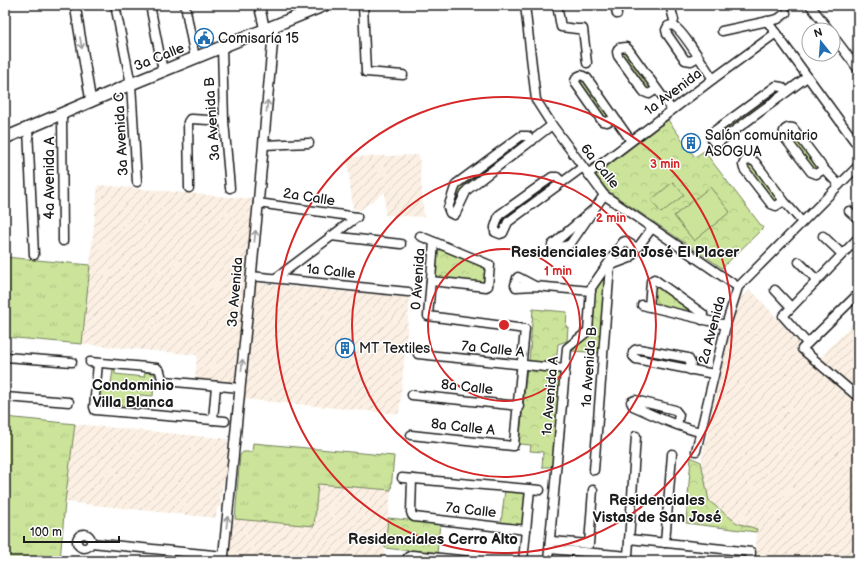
<svg xmlns="http://www.w3.org/2000/svg" width="863" height="566" font-family="'Balsamiq Sans',sans-serif">
  <defs>
    <pattern id="industrial-furrows" width="10" height="10" patternUnits="userSpaceOnUse"><rect width="10" height="10" fill="#fbf0e3"/><path d="M-1 1l2-2M0 10L10 0M9 11l2-2" fill="none" stroke="#d7cdc2"/></pattern>
    <pattern id="grass-tufts" width="24" height="20" patternUnits="userSpaceOnUse"><rect width="24" height="20" fill="#cbe49a"/><path d="M3 7l-1-3M5 7V3M7 7l1-3M15 17l-1-3M17 17v-4M19 17l1-3" fill="none" stroke="#aec384"/></pattern>
    <pattern id="park-crowns" width="20" height="18" patternUnits="userSpaceOnUse"><rect width="20" height="18" fill="#cbe49a"/><path d="M2 6a3 3 0 1 1 6 0M12 15a3 3 0 1 1 6 0" fill="none" stroke="#aec384"/></pattern>
  </defs>
  <rect width="100%" height="100%" fill="#fff"/>
  <filter id="ink" filterUnits="userSpaceOnUse"><feTurbulence type="fractalNoise" baseFrequency=".025" numOctaves="2"/><feDisplacementMap in="SourceGraphic" scale="8" xChannelSelector="R" yChannelSelector="G"/><feConvolveMatrix kernelMatrix="1 2 1 2 8 2 1 2 1" color-interpolation-filters="sRGB"/></filter>
  <g filter="url(#ink)">
    <g fill="url(#industrial-furrows)">
      <path d="M419,155L424,217L385,215V192L360,210L353,209L347,157Z"/>
      <path d="M98,185L252,199L254,202L253,205L251,207L252,216L246,271L244,274V279L246,280L236,384L195,380L197,355L82,344Z"/>
      <path d="M255,283L410,298L399,414L244,399Z"/>
      <path d="M750,290L757,296L800,344L795,349L801,353L858,403V561H755L757,530L737,523L709,501L701,462L739,292L744,296Z"/>
      <path d="M858,318V391L820,358Z"/>
      <path d="M75,424L228,439L225,479L223,483L221,495V508L217,507L216,518L65,502Z"/>
      <path d="M318,483L391,490L384,561H227L232,518L314,526Z"/>
    </g>
    <g fill="url(#grass-tufts)" stroke="#74805b">
      <path d="M5,257L90,265L82,344L5,337Z"/>
      <path d="M5,417L75,424L65,502L60,561H5Z"/>
      <path d="M253,443L394,456L391,490L318,484L314,526L235,519L240,455L243,452H252Z"/>
    </g>
    <g fill="url(#park-crowns)" stroke="#74805b">
      <path d="M623,47L657,89L649,94L618,50Z"/>
      <path d="M581,75L615,118L607,122L576,79Z"/>
      <path d="M776,87L786,92L719,142L711,135Z"/>
      <path d="M668,120L695,157L704,151L763,228L722,268L608,191L596,175Z"/>
      <path d="M789,127L824,169L816,174L784,131Z"/>
      <path d="M521,136L532,141L467,190L456,213L449,212L456,184Z"/>
      <path d="M749,160L784,201L776,206L744,163Z"/>
      <path d="M552,177L562,182L508,222L504,232L495,227L499,215Z"/>
      <path d="M434,242L489,264L488,286L431,281Z"/>
      <path d="M606,271L600,353L572,351L590,335L594,289Z"/>
      <path d="M651,281L703,314L702,320L649,307Z"/>
      <path d="M533,309L567,312L566,327H568L567,341L558,344L556,365L529,363Z"/>
      <path d="M527,368L561,371L552,467H542L543,452L530,451L531,445L519,444Z"/>
      <path d="M113,369H115V374L144,377L145,372L155,373L153,396L140,395L139,407L99,404L100,383L111,384Z"/>
      <path d="M691,457L701,462L709,501L737,523L757,529L756,532L686,523Z"/>
      <path d="M505,490L527,492L523,526L501,523Z"/>
      <path d="M388,518L440,523L437,554L385,548Z"/>
    </g>
    <g fill="#cbe49a" stroke="#74805b">
      <path d="M673,182L684,195L661,213L651,200Z"/>
      <path d="M710,187L730,212L694,241L674,216Z"/>
    </g>
    <g fill="none" stroke-linecap="round" stroke-linejoin="round">
      <g stroke="#1c1c1c" stroke-width="11">
        <g id="minor">
          <path d="M115,5L131,84L137,182"/>
          <path d="M150,5L163,71"/>
          <path d="M185,5L195,58"/>
          <path d="M363,5L366,72L403,75"/>
          <path d="M525,5L536,100L552,125L604,195L738,287"/>
          <path d="M557,5L561,27L577,29H583L587,63"/>
          <path d="M615,5L617,14"/>
          <path d="M670,5L674,20"/>
          <path d="M810,5L829,30"/>
          <path d="M767,21L858,146"/>
          <path d="M722,31L778,19L786,13"/>
          <path d="M833,36L858,69"/>
          <path d="M222,47L224,121L230,188"/>
          <path d="M698,57L691,61L685,60L667,34L666,30L668,26L672,25C681,27 706,69 713,79"/>
          <path d="M657,89L649,94L644,92L618,56L617,52L619,48L626,47L629,50L672,110"/>
          <path d="M786,92L782,87L776,86L713,132L711,135L712,140L715,143L719,142L807,77"/>
          <path d="M62,114L63,241"/>
          <path d="M615,118L607,122L602,121L576,84L575,81L577,77L581,75L587,78L631,141"/>
          <path d="M28,129L34,255"/>
          <path d="M532,141L528,136H521L456,184L448,208L450,213L454,215L456,213L467,190L552,125"/>
          <path d="M264,145L309,143"/>
          <path d="M824,169L816,174L811,172L784,137C782,130 787,126 793,128L824,169L839,185"/>
          <path d="M588,174L713,79L776,33"/>
          <path d="M562,182L557,177H552L499,215L495,227V232L500,234L503,233L508,222L583,167"/>
          <path d="M189,188L188,122L190,119H192L224,121"/>
          <path d="M784,201L776,206L771,204L744,169L743,165L745,161L751,160L755,162L784,201L802,222"/>
          <path d="M258,203L357,217"/>
          <path d="M595,208L552,245L553,246C559,246 567,248 571,243L604,195"/>
          <path d="M849,211L858,219"/>
          <path d="M331,236L401,244"/>
          <path d="M420,236L490,265L488,286L486,287L431,281"/>
          <path d="M823,236L842,254"/>
          <path d="M799,262L817,280"/>
          <path d="M606,267L630,258L652,228"/>
          <path d="M251,276L408,292"/>
          <path d="M276,278L357,217"/>
          <path d="M535,286L516,287L515,285L517,278L518,277L535,286L591,291"/>
          <path d="M775,290L791,307"/>
          <path d="M858,294L802,349L858,397"/>
          <path d="M642,305L726,325"/>
          <path d="M649,307L651,281L654,279L703,314L702,320"/>
          <path d="M807,343L783,316L858,238"/>
          <path d="M418,354L565,369"/>
          <path d="M5,357L72,362"/>
          <path d="M90,362L157,368L160,371L162,379L165,381L240,388"/>
          <path d="M98,363L94,407L95,410L225,421"/>
          <path d="M690,370L691,363L688,358L639,349C635,349 632,351 633,356L636,359L714,374"/>
          <path d="M412,395L519,406"/>
          <path d="M5,397L69,402"/>
          <path d="M213,420L216,386"/>
          <path d="M677,425L679,415L675,410L635,400L631,402L633,406C655,416 676,426 700,432"/>
          <path d="M411,435L513,446L514,444L525,329L428,316L434,242"/>
          <path d="M696,451L726,325L738,287L858,166"/>
          <path d="M594,470L610,266"/>
          <path d="M402,478L540,490"/>
          <path d="M412,479L411,512L412,515L414,517L526,530"/>
          <circle cx="84" cy="541" r="7"/>
          <path d="M629,539L751,552L750,561"/>
          <path d="M551,541L589,544L593,490"/>
          <path d="M91,543L224,556"/>
          <path d="M665,543L672,454"/>
          <path d="M550,549L628,556L636,436"/>
          <path d="M406,561L408,557L412,555L470,561"/>
          <path d="M523,561L530,489"/>
          <path d="M548,561L567,348L588,331L591,288L623,242L625,241L637,248"/>
        </g>
      </g>
      <g stroke="#1c1c1c" stroke-width="12">
        <g id="tertiary">
          <path d="M75,5L91,102"/>
          <path d="M259,5L265,30"/>
          <path d="M223,561L258,206L274,26"/>
        </g>
      </g>
      <g stroke="#1c1c1c" stroke-width="14">
        <path id="secondary" d="M5,138L131,84L325,5"/>
      </g>
      <use href="#minor" stroke="#fff" stroke-width="8"/>
      <use href="#tertiary" stroke="#fff" stroke-width="9"/>
      <use href="#secondary" stroke="#fff" stroke-width="11"/>
    </g>
    <defs><path id="oneway-shaft" d="M-6 0H5M1.5-3L5.5 0L1.5 3" fill="none" stroke-width="1.6" stroke-linecap="round" stroke-linejoin="round"/></defs>
    <g stroke="#999">
      <use href="#oneway-shaft" transform="translate(81 43) rotate(80)"/>
      <use href="#oneway-shaft" transform="translate(267 106) rotate(-85)"/>
      <use href="#oneway-shaft" transform="translate(255 236) rotate(-84)"/>
      <use href="#oneway-shaft" transform="translate(242 365) rotate(-84)"/>
      <use href="#oneway-shaft" transform="translate(227 522) rotate(-84)"/>
    </g>
  </g>
  <g fill="none" stroke="#d62828" stroke-width="2">
    <circle cx="504" cy="325" r="76"/>
    <circle cx="504" cy="325" r="152"/>
    <circle cx="504" cy="325" r="228"/>
  </g>
  <defs>
    <g id="civic-ring" transform="scale(1)"><circle r="9.5" fill="#fff" stroke="#1f6fb2" stroke-width="1.5"/><path d="M-.6-6.5H3V-4.5H.6V-3L4-1V1h2V6H-6V1h2V-1L-.6-3ZM-1.2 2.5V6h2.4V2.5Z" fill="#1f6fb2"/></g>
    <g id="building-ring" transform="scale(1)"><circle r="9.5" fill="#fff" stroke="#1f6fb2" stroke-width="1.5"/><path d="M-4-6H4V6H1V3H-1V6H-4ZM-2.5-4.3h1.7v1.8h-1.7ZM.8-4.3h1.7v1.8H.8ZM-2.5-1h1.7V.8h-1.7ZM.8-1h1.7V.8H.8Z" fill="#1f6fb2"/></g>
  </defs>
  <g fill-rule="evenodd">
    <use href="#civic-ring" x="204" y="38"/>
    <use href="#building-ring" x="691" y="143"/>
    <use href="#building-ring" x="345" y="348"/>
  </g>
  <g text-anchor="middle" dominant-baseline="central" stroke-width="3" stroke-linejoin="round" paint-order="stroke">
    <g font-size="14" fill="#1c1c1c" stroke="#fff" text-anchor="start">
      <text x="218" y="38">Comisaría 15</text>
      <text x="705" y="135">Salón comunitario<tspan x="705" dy="16">ASOGUA</tspan></text>
      <text x="359" y="348">MT Textiles</text>
    </g>
    <g font-size="14" fill="#1c1c1c" stroke="#fff">
      <text transform="translate(159 57) rotate(-22)">3a Calle</text>
      <text transform="translate(673 92) rotate(-37)">1a Avenida</text>
      <text transform="translate(212 119) rotate(-94)">3a Avenida B</text>
      <text transform="translate(121 134) rotate(-93)">3a Avenida C</text>
      <text transform="translate(600 166) rotate(51)">6a Calle</text>
      <text transform="translate(49 178) rotate(-90)">4a Avenida A</text>
      <text transform="translate(309 197) rotate(9)">2a Calle</text>
      <text transform="translate(331 271) rotate(6)">1a Calle</text>
      <text transform="translate(418 279) rotate(-86)">0 Avenida</text>
      <text transform="translate(235 292) rotate(-85)">3a Avenida</text>
      <text transform="translate(712 330) rotate(-75)">2a Avenida</text>
      <text transform="translate(493 349) rotate(6)">7a Calle A</text>
      <text transform="translate(589 367) rotate(-86)">1a Avenida B</text>
      <text transform="translate(467 387) rotate(6)">8a Calle</text>
      <text transform="translate(550 396) rotate(-85)">1a Avenida A</text>
      <text transform="translate(463 427) rotate(6)">8a Calle A</text>
      <text transform="translate(471 510) rotate(6)">7a Calle</text>
    </g>
    <g font-size="15" font-weight="bold" fill="#1c1c1c" stroke="#fff">
      <text x="625" y="252">Residenciales San José El Placer</text>
      <text x="133" y="385">Condominio<tspan x="133" dy="17">Villa Blanca</tspan></text>
      <text x="657" y="500">Residenciales<tspan x="657" dy="17">Vistas de San José</tspan></text>
      <text x="433" y="539">Residenciales Cerro Alto</text>
    </g>
  </g>
  <circle cx="504" cy="325" r="6" fill="#d62828" stroke="#fff" stroke-width="2"/>
  <g font-size="12" text-anchor="middle" font-weight="bold" fill="#d62828" stroke="#fff" stroke-width="3" stroke-linejoin="round" paint-order="stroke">
    <text x="665" y="168">3 min</text>
    <text x="611" y="222">2 min</text>
    <text x="558" y="275">1 min</text>
  </g>
  <rect width="863" height="566" fill="none" stroke="#fff" stroke-width="20"/>
  <rect x="10" y="10" width="843" height="546" fill="none" stroke="#1c1c1c" stroke-width="1.5" filter="url(#ink)"/>
  <g transform="translate(821 42) rotate(343)"><circle r="19" fill="#ffffff" stroke="#a4a4a4"/>
  <path d="M0-3L7 15L0 10L-7 15Z" fill="#1f6fb2"/>
  <text y="-6" font-size="11" font-weight="bold" text-anchor="middle" fill="#1c1c1c">N</text>
  </g>
  <path d="M24 536v6h95v-6" fill="none" stroke="#1c1c1c" stroke-width="2"/>
  <text x="30" y="536" font-size="12" fill="#1c1c1c" stroke="#ffffff" stroke-width="3" paint-order="stroke">100 m</text>
</svg>
